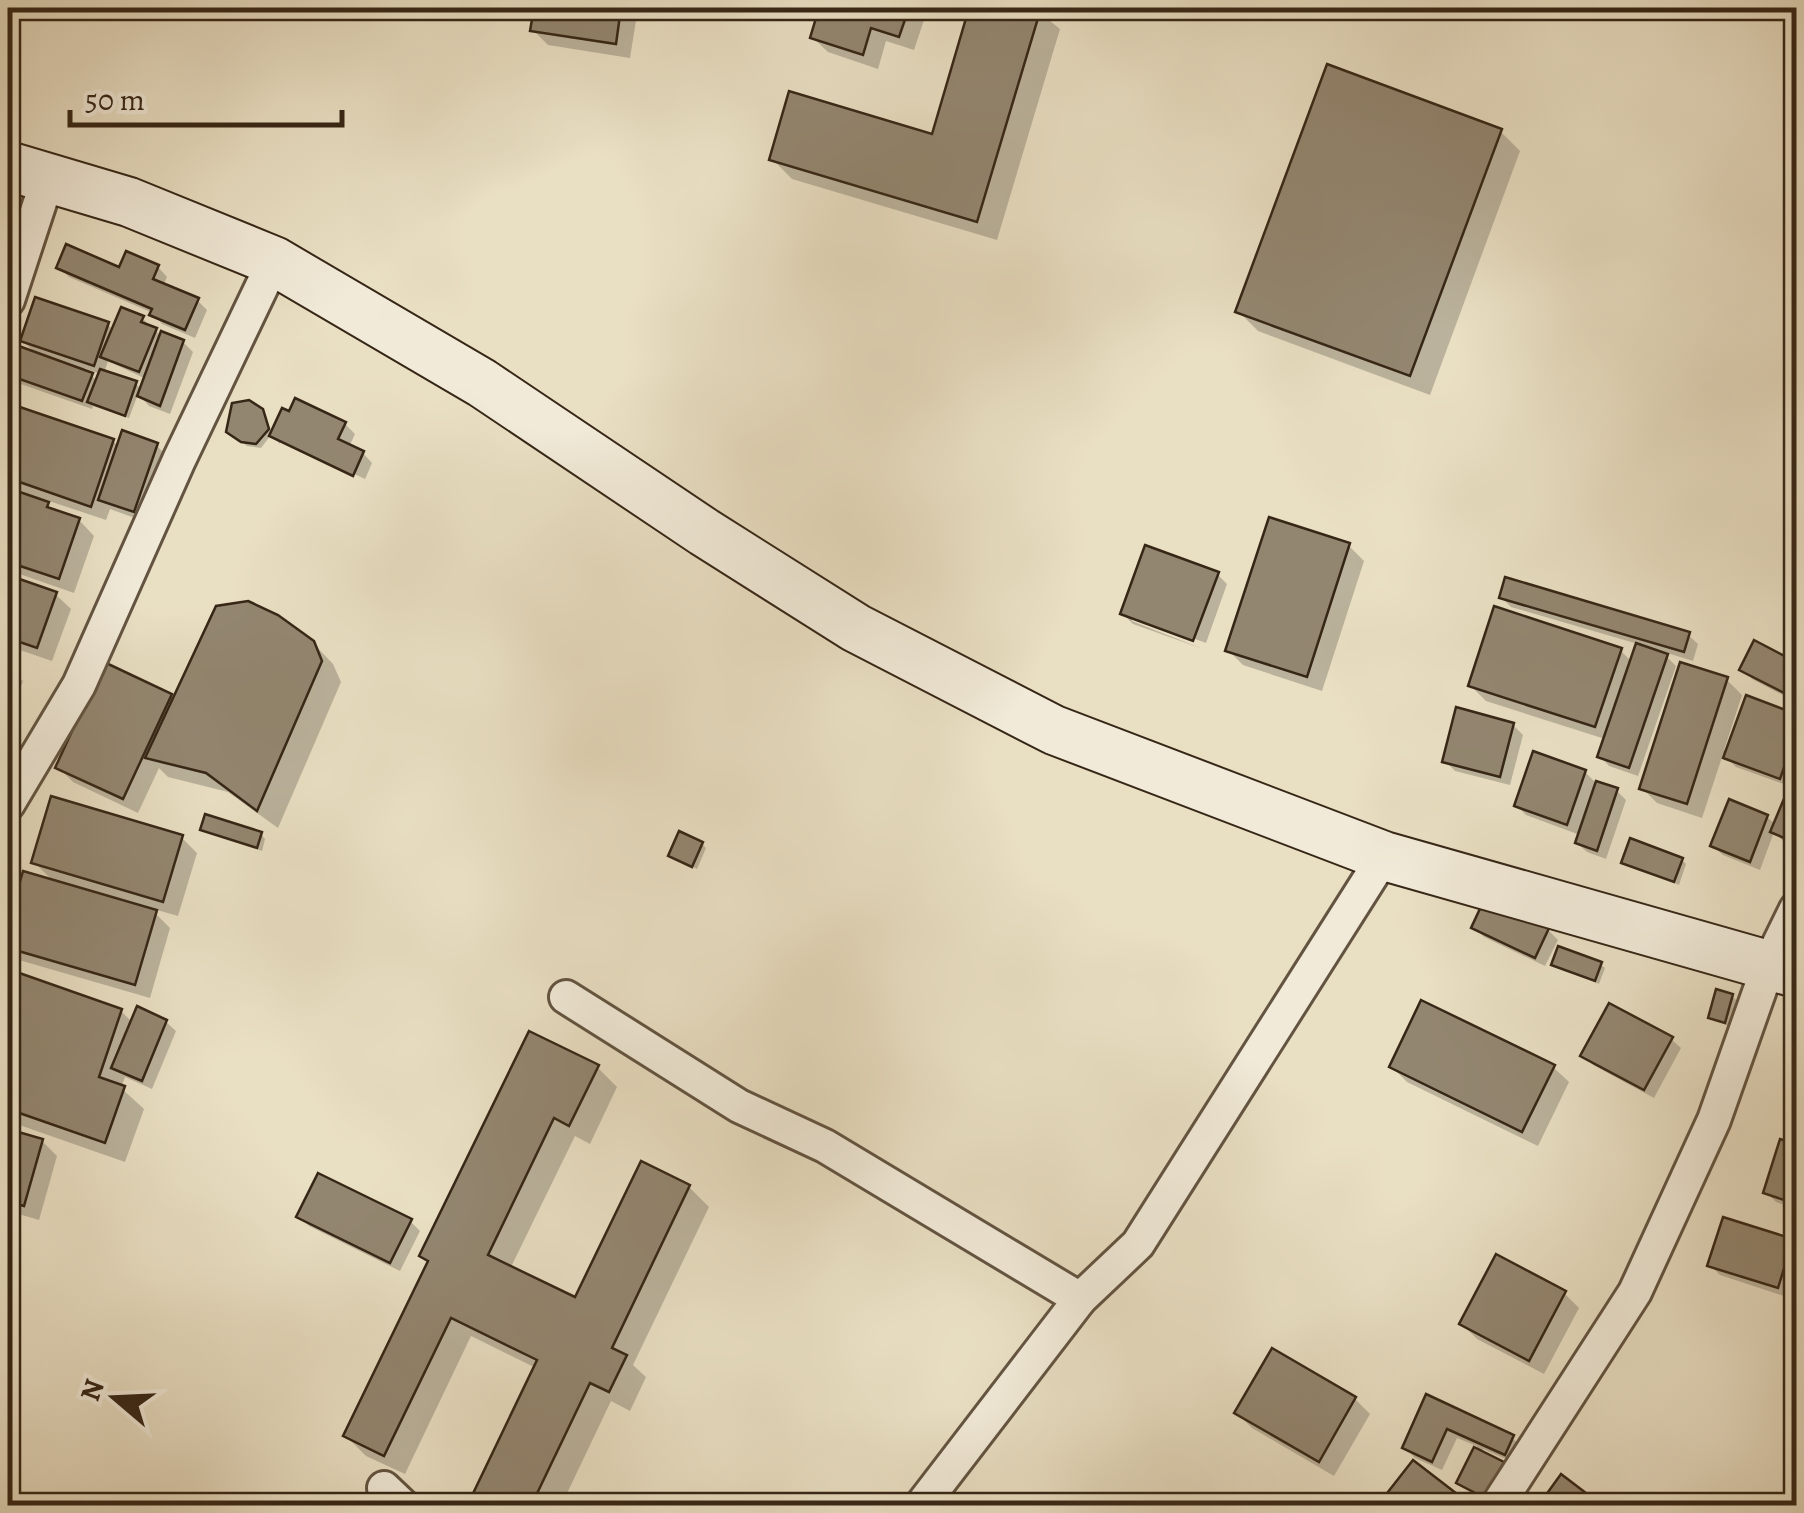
<svg xmlns="http://www.w3.org/2000/svg" width="1804" height="1513" font-family="Alegreya,serif">
  <rect width="100%" height="100%" fill="#e9dfc3"/>
  <filter id="stains"><feTurbulence type="fractalNoise" baseFrequency=".002" numOctaves="4"/><feColorMatrix values="0 0 0 0 .2 0 0 0 0 .09 0 0 0 0 .02 0 0 0 .5 -.17"/></filter>
  <radialGradient id="worn" r=".72"><stop offset=".6" stop-color="#630" stop-opacity="0"/><stop offset="1" stop-color="#630" stop-opacity=".3"/></radialGradient>
  <g fill="#0003" fill-rule="evenodd">
    <path d="M536,8H638L630,58L548,45L533,30Z"/>
    <path d="M822,8H928L914,50L886,41L878,69L828,52L812,37Z"/>
    <path d="M972,8H1034L1060,29L997,240L792,179L772,159L934,137Z"/>
    <path d="M1500,131L1520,151L1430,395L1258,331L1238,311Z"/>
    <path d="M59,267L120,270L158,267L167,277L163,286L197,300L207,310L195,338L162,324L153,313L69,277Z"/>
    <path d="M142,318L162,337L183,342L193,352L170,414L149,406L138,394L129,418L93,406L92,409L18,383L8,374L38,356L22,340L107,324L114,331ZM108,361L146,379L142,390L135,383L104,373ZM84,368L101,374L98,382Z"/>
    <path d="M13,407L113,441L119,447L156,445L166,455L143,521L110,509L106,520L40,498L55,512L79,520L94,536L74,593L8,570V491L14,493L8,487V423Z"/>
    <path d="M261,411L272,435L345,424L355,434L349,447L363,453L372,463L363,484L281,445L363,484L365,479L280,439V444L271,435L261,448L247,446L233,436Z"/>
    <path d="M1349,546L1364,561L1322,691L1243,665L1228,650Z"/>
    <path d="M1217,574L1227,584L1206,643L1132,616V621L1203,649L1133,624L1123,614Z"/>
    <path d="M8,577L55,594L71,609L52,661L8,646Z"/>
    <path d="M1501,597L1688,635L1698,644L1693,661L1661,651L1676,666L1638,776L1609,766L1600,756L1605,739L1486,701L1471,686L1620,650L1632,662L1638,644L1511,607Z"/>
    <path d="M312,642L333,664L341,682L278,828L228,792L168,777L159,768L138,813L73,782L58,767L170,696L175,700Z"/>
    <path d="M1755,644L1796,665V702L1752,679L1742,669Z"/>
    <path d="M8,669L23,681L8,721Z"/>
    <path d="M1726,679L1742,695L1724,750L1728,752L1747,699L1796,717V847L1783,841L1774,832L1760,870L1723,855L1713,846L1767,817L1776,825L1792,787L1736,767L1723,754L1702,818L1657,803L1642,788Z"/>
    <path d="M1513,725L1523,735L1510,785L1455,771L1445,761Z"/>
    <path d="M1585,772L1596,783L1616,790L1626,800L1606,859L1587,852L1577,843L1580,835L1526,815L1516,805Z"/>
    <path d="M203,829L261,834L265,839L262,851Z"/>
    <path d="M182,838L197,853L178,916L150,908L170,928L150,998L19,960L8,949V933L25,874L55,883L34,862Z"/>
    <path d="M702,844L706,848L697,869L671,856Z"/>
    <path d="M1682,860L1686,864L1679,885L1624,862Z"/>
    <path d="M1474,927L1548,930L1558,940L1545,966L1484,937Z"/>
    <path d="M1554,964H1600L1605,968L1599,984Z"/>
    <path d="M8,972L121,1011L133,1023L166,1022L176,1031L152,1089L125,1077L121,1088L144,1109L125,1162L8,1121Z"/>
    <path d="M1732,996L1736,1000L1729,1026L1715,1021L1711,1017Z"/>
    <path d="M1671,1039L1681,1048L1654,1098L1593,1065L1583,1055Z"/>
    <path d="M1796,1063V1096L1787,1086Z"/>
    <path d="M597,1067L617,1087L590,1144L575,1136L510,1269L576,1301L689,1187L709,1207L633,1365L646,1377L630,1411L611,1401L561,1506H470L536,1368L471,1336L405,1474L366,1456L346,1436L430,1263L422,1256Z"/>
    <path d="M1392,1067H1553L1569,1082L1538,1146L1407,1082Z"/>
    <path d="M8,1131L42,1141L57,1156L39,1220L8,1211Z"/>
    <path d="M1781,1142L1796,1147V1209L1776,1202L1766,1192Z"/>
    <path d="M299,1217L410,1221L420,1231L400,1271L309,1226Z"/>
    <path d="M1792,1241L1796,1246V1268L1787,1297L1720,1275L1710,1265Z"/>
    <path d="M1564,1293L1579,1308L1544,1374L1477,1339L1462,1324Z"/>
    <path d="M1273,1351L1355,1399L1370,1414L1334,1476L1252,1428L1237,1413Z"/>
    <path d="M1427,1398L1512,1438L1522,1447L1515,1463L1483,1449L1481,1453L1507,1468L1490,1501L1459,1482L1477,1446L1457,1438L1442,1470L1415,1458L1405,1448Z"/>
  </g>
  <g fill="#938670" stroke="#362616" stroke-width="2.5">
    <path d="M534,8H621L616,44L530,31Z"/>
    <path d="M819,8H909L899,37L871,28L863,55L810,38Z"/>
    <path d="M969,8H1041L977,222L769,160L789,91L932,134Z"/>
    <path d="M1327,64L1502,129L1410,376L1235,312Z"/>
    <path d="M66,244L119,267L126,251L159,265L153,279L199,298L185,330L149,315L152,309L56,268Z"/>
    <path d="M35,297L109,322L94,366L20,341Z"/>
    <path d="M121,307L144,316L141,322L157,328L139,372L100,357Z"/>
    <path d="M161,331L184,340L160,406L137,396Z"/>
    <path d="M16,345L93,373L82,401L8,375Z"/>
    <path d="M100,369L137,381L125,416L87,402Z"/>
    <path d="M295,398L346,422L338,439L364,451L353,476L269,436L282,408L289,411Z"/>
    <path d="M249,400L263,409L269,429L256,444L241,442L226,432L232,403Z"/>
    <path d="M11,404L114,439L91,507L8,478V415Z"/>
    <path d="M122,430L158,443L134,512L98,500Z"/>
    <path d="M8,488L49,502L47,507L80,518L59,579L8,562Z"/>
    <path d="M1269,517L1350,543L1307,677L1225,651Z"/>
    <path d="M1145,545L1219,572L1193,641L1120,614Z"/>
    <path d="M8,575L57,592L37,648L8,638Z"/>
    <path d="M1505,577L1690,632L1684,652L1499,598Z"/>
    <path d="M248,601L278,615L314,641L322,661L257,811L206,773L145,758L216,606Z"/>
    <path d="M1494,606L1622,648L1595,727L1468,686Z"/>
    <path d="M1754,640L1796,662V699L1739,670Z"/>
    <path d="M1636,643L1668,654L1629,768L1597,757Z"/>
    <path d="M104,662L172,694L123,799L55,768Z"/>
    <path d="M1680,662L1728,677L1687,804L1639,789Z"/>
    <path d="M1746,695L1796,714V733L1780,779L1723,758Z"/>
    <path d="M1456,707L1514,723L1500,777L1442,762Z"/>
    <path d="M1533,751L1586,770L1567,825L1514,806Z"/>
    <path d="M1796,770V843L1770,832Z"/>
    <path d="M1596,781L1618,788L1597,851L1575,843Z"/>
    <path d="M51,796L183,835L163,902L31,863Z"/>
    <path d="M1729,799L1768,815L1750,862L1710,846Z"/>
    <path d="M205,814L262,832L257,848L200,830Z"/>
    <path d="M679,831L703,842L692,867L668,856Z"/>
    <path d="M1630,838L1683,858L1674,882L1621,863Z"/>
    <path d="M23,871L157,910L135,985L8,948V924Z"/>
    <path d="M1485,898L1549,928L1535,958L1471,928Z"/>
    <path d="M1558,946L1602,962L1595,981L1551,965Z"/>
    <path d="M8,969L122,1009L99,1077L125,1086L105,1143L8,1109Z"/>
    <path d="M1716,989L1733,994L1725,1023L1708,1018Z"/>
    <path d="M1421,1000L1555,1065L1522,1132L1389,1067Z"/>
    <path d="M1609,1003L1673,1037L1644,1090L1580,1056Z"/>
    <path d="M137,1006L167,1020L142,1081L111,1068Z"/>
    <path d="M529,1031L599,1065L569,1126L554,1118L488,1255L575,1297L641,1161L690,1185L612,1348L627,1355L609,1392L590,1383L531,1506H467L537,1360L451,1318L384,1456L343,1436L428,1261L419,1256Z"/>
    <path d="M8,1129L43,1139L24,1206L8,1202Z"/>
    <path d="M1780,1139L1796,1144V1204L1763,1193Z"/>
    <path d="M318,1173L412,1219L390,1263L296,1217Z"/>
    <path d="M1723,1217L1793,1239L1778,1288L1707,1266Z"/>
    <path d="M1496,1254L1566,1291L1529,1361L1459,1324Z"/>
    <path d="M1272,1348L1356,1397L1319,1462L1234,1413Z"/>
    <path d="M1426,1394L1514,1435L1505,1455L1447,1429L1432,1462L1402,1448Z"/>
    <path d="M1474,1447L1504,1462L1485,1498L1456,1483Z"/>
    <path d="M1413,1460L1461,1497L1454,1506H1377Z"/>
    <path d="M1561,1474L1603,1506H1538Z"/>
  </g>
  <g fill="none" stroke-linecap="round" stroke-linejoin="round">
    <g stroke="#635441" stroke-width="38">
      <g id="minor">
        <path d="M8,300L48,178"/>
        <path d="M8,804L79,685L179,460L274,261"/>
        <path d="M566,997L739,1106L825,1146L1080,1299"/>
        <path d="M384,1488L403,1506"/>
        <path d="M921,1506L1080,1299L1138,1244L1384,856"/>
        <path d="M1497,1506L1635,1292L1714,1120L1769,964L1796,909"/>
      </g>
    </g>
    <g stroke="#362616" stroke-width="52">
      <path id="secondary" d="M8,166L129,202L274,261L482,383L704,532L856,628L1054,730L1384,856L1796,973"/>
    </g>
    <use href="#minor" stroke="#f1ead8" stroke-width="32"/>
    <use href="#secondary" stroke="#f1ead8" stroke-width="48"/>
  </g>
  <rect width="1804" height="1513" fill="none" stroke="#e9dfc3" stroke-width="40"/>
  <rect x="10" y="10" width="1784" height="1493" fill="none" stroke="#362616" stroke-width="5"/>
  <rect x="20" y="20" width="1764" height="1473" fill="none" stroke="#362616" stroke-width="2.5"/>
  <g transform="translate(115 1398) rotate(289)" stroke="#f1ead8" stroke-width="8" paint-order="stroke">
  <path d="M0-8L18 38L0 25L-18 38Z" fill="#362616"/>
  <text y="-15" font-size="28" font-weight="bold" text-anchor="middle" fill="#362616">N</text>
  </g>
  <path d="M70 110v15h272v-15" fill="none" stroke="#362616" stroke-width="5"/>
  <text x="85" y="110" font-size="30" fill="#362616" stroke="#f1ead8" stroke-width="8" paint-order="stroke">50 m</text>
  <rect width="100%" height="100%" filter="url(#stains)"/>
  <rect width="100%" height="100%" fill="url(#worn)"/>
</svg>
